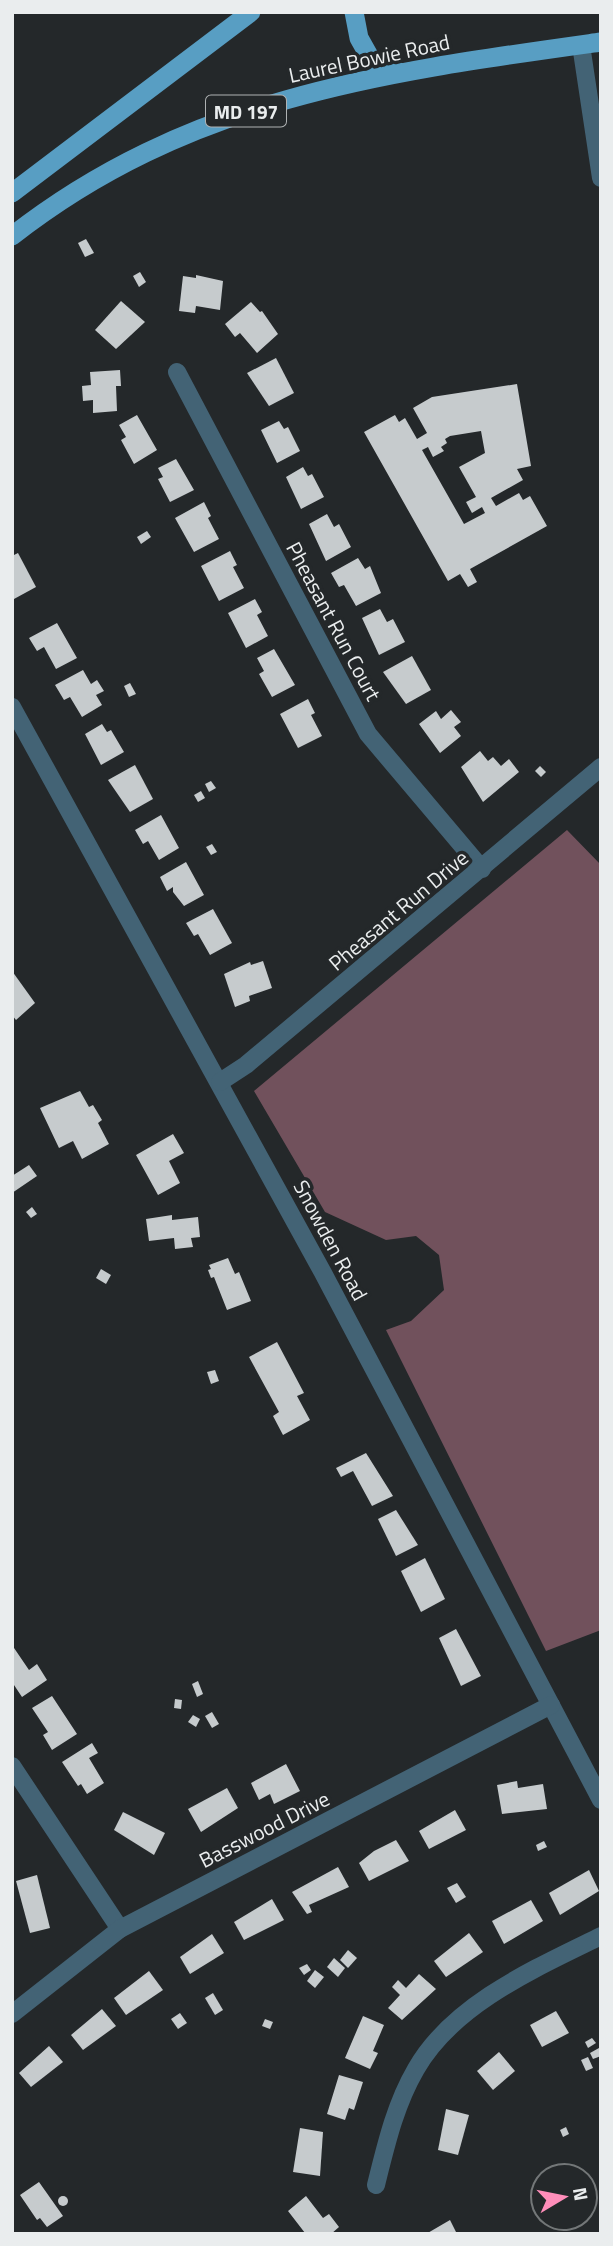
<svg xmlns="http://www.w3.org/2000/svg" width="613" height="2246" font-family="'Titillium Web',sans-serif">
  <rect width="100%" height="100%" fill="#24282a"/>
  <path fill="#71515c" d="M567,830L601,865V1630L546,1651L386,1330L411,1321L444,1290L439,1255L416,1236L386,1240L325,1212L254,1091Z"/>
  <g fill="#c6cbcd" fill-rule="evenodd">
    <path d="M86,239L94,253L85,257L78,243Z"/>
    <path d="M140,272L146,282L139,287L133,276Z"/>
    <path d="M196,275L223,281L220,310L196,306L195,313L179,311L183,276L196,278Z"/>
    <path d="M121,301L145,322L116,349L95,330Z"/>
    <path d="M251,302L260,312L262,311L278,334L257,353L240,333L235,337L225,324Z"/>
    <path d="M276,358L294,393L269,406L247,373Z"/>
    <path d="M120,370L121,386H116L117,411L93,413V400L83,401L82,386L91,385L90,372Z"/>
    <path d="M517,384L531,466L517,469L523,480L491,498L496,506L519,493L523,500L530,496L547,526L470,569L477,582L468,587L460,574L448,581L364,432L395,415L399,422L405,418L417,439L427,433L413,408L432,397ZM481,431L485,453L459,467L476,497L466,502L472,513L482,507L485,513L464,524L422,450L428,447L433,457L444,451L441,447L447,443L445,439L450,436Z"/>
    <path d="M137,415L157,450L134,464L121,440L126,437L119,425Z"/>
    <path d="M279,421L284,429L288,427L300,451L277,463L261,430Z"/>
    <path d="M176,459L194,490L170,502L158,479L163,477L158,468Z"/>
    <path d="M303,467L308,476L312,474L324,497L301,509L286,477Z"/>
    <path d="M204,502L211,516L208,518L219,539L194,552L175,518Z"/>
    <path d="M327,514L334,527L339,524L351,547L326,561L309,524Z"/>
    <path d="M147,531L151,537L141,544L137,537Z"/>
    <path d="M230,551L237,565L233,567L244,588L219,601L201,566Z"/>
    <path d="M18,553L36,587L14,599L12,556Z"/>
    <path d="M358,558L365,569L370,566L381,593L356,606L344,585L339,587L331,573Z"/>
    <path d="M255,599L262,612L257,615L268,636L246,648L228,613Z"/>
    <path d="M380,609L387,622L393,619L405,642L379,655L362,618Z"/>
    <path d="M57,623L77,658L56,669L44,647L37,651L29,638Z"/>
    <path d="M274,649L295,685L272,697L259,674L264,671L257,658Z"/>
    <path d="M412,656L431,690L406,704L383,672Z"/>
    <path d="M83,670L91,684L97,680L104,691L96,695L102,705L82,717L70,697L64,700L55,685Z"/>
    <path d="M130,683L136,694L129,697L124,686Z"/>
    <path d="M308,699L315,713L311,715L322,736L298,748L280,714Z"/>
    <path d="M451,710L461,722L454,727L461,736L440,753L419,724L436,711L441,719Z"/>
    <path d="M102,724L107,732L111,730L124,752L101,765L85,734Z"/>
    <path d="M480,751L488,761L493,757L501,766L509,759L519,772L483,802L461,767Z"/>
    <path d="M135,765L153,799L130,812L108,780Z"/>
    <path d="M540,766L546,772L541,777L535,771Z"/>
    <path d="M211,781L216,788L209,792L205,784Z"/>
    <path d="M201,791L205,798L198,802L194,795Z"/>
    <path d="M161,815L179,848L159,860L148,841L143,844L135,830Z"/>
    <path d="M212,844L217,852L211,855L206,847Z"/>
    <path d="M186,862L204,895L184,906L173,892V887L167,891L160,877Z"/>
    <path d="M213,909L232,943L210,955L198,934L194,936L186,923Z"/>
    <path d="M263,961L272,988L249,996L250,1001L235,1007L224,974L250,962L251,965Z"/>
    <path d="M12,971L35,1003L16,1020L12,1015Z"/>
    <path d="M80,1091L89,1107L93,1105L102,1120L98,1123L109,1144L82,1159L73,1141L59,1148L40,1108Z"/>
    <path d="M173,1134L184,1153L169,1161L180,1183L158,1195L136,1155Z"/>
    <path d="M29,1165L37,1176L12,1193V1176Z"/>
    <path d="M32,1207L37,1214L31,1218L26,1212Z"/>
    <path d="M172,1215V1220L198,1217L200,1237L191,1238L193,1247L175,1249L174,1238L149,1241L146,1219Z"/>
    <path d="M228,1258L235,1274L239,1272L251,1301L227,1310L214,1277L211,1278L208,1270L211,1269L209,1265Z"/>
    <path d="M101,1269L111,1275L106,1284L96,1278Z"/>
    <path d="M277,1342L304,1393L297,1396L310,1420L283,1435L273,1416L279,1412L249,1357Z"/>
    <path d="M215,1370L219,1381L211,1384L207,1372Z"/>
    <path d="M366,1453L393,1496L372,1506L353,1471L341,1477L336,1468Z"/>
    <path d="M396,1510L418,1545L396,1556L378,1519Z"/>
    <path d="M425,1558L445,1599L421,1612L401,1571Z"/>
    <path d="M456,1629L481,1676L461,1686L439,1638Z"/>
    <path d="M12,1645L29,1670L37,1664L47,1680L22,1697L12,1682Z"/>
    <path d="M198,1681L203,1694L197,1697L192,1684Z"/>
    <path d="M52,1696L77,1734L52,1750L43,1735L48,1732L32,1708Z"/>
    <path d="M175,1699L182,1700L181,1709L174,1708Z"/>
    <path d="M212,1712L219,1724L212,1728L205,1716Z"/>
    <path d="M193,1715L200,1719L196,1727L188,1722Z"/>
    <path d="M92,1743L98,1753L89,1758L104,1783L87,1794L81,1784L78,1786L62,1762Z"/>
    <path d="M286,1764L300,1791L274,1804L270,1794L259,1800L251,1783Z"/>
    <path d="M517,1781L518,1788L543,1784L547,1809L502,1814L497,1785Z"/>
    <path d="M227,1788L238,1808L201,1832L188,1809Z"/>
    <path d="M455,1810L466,1830L429,1849L419,1831Z"/>
    <path d="M123,1812L165,1833L154,1855L114,1830Z"/>
    <path d="M396,1840L409,1861L369,1881L359,1863L374,1851Z"/>
    <path d="M544,1841L547,1847L538,1851L536,1845Z"/>
    <path d="M338,1867L349,1887L309,1905L312,1912L307,1914L292,1892Z"/>
    <path d="M589,1870L599,1891L560,1915L549,1893Z"/>
    <path d="M37,1875L50,1928L30,1933L16,1881Z"/>
    <path d="M457,1883L466,1897L456,1903L447,1888Z"/>
    <path d="M272,1899L284,1920L244,1940L234,1922Z"/>
    <path d="M531,1900L543,1921L504,1944L492,1921Z"/>
    <path d="M469,1933L483,1952L446,1977L434,1961Z"/>
    <path d="M212,1934L224,1953L190,1974L180,1957Z"/>
    <path d="M348,1950L357,1958L348,1968L340,1960Z"/>
    <path d="M334,1958L345,1968L338,1977L327,1967Z"/>
    <path d="M307,1964L311,1970L304,1975L299,1968Z"/>
    <path d="M315,1970L324,1977L315,1988L307,1981Z"/>
    <path d="M149,1971L163,1990L126,2015L114,1998Z"/>
    <path d="M419,1974L436,1989L402,2020L388,2008L400,1995L392,1987L398,1980L406,1988Z"/>
    <path d="M213,1993L223,2010L215,2015L205,1998Z"/>
    <path d="M102,2009L116,2026L83,2050L71,2035Z"/>
    <path d="M556,2011L569,2033L542,2047L530,2025Z"/>
    <path d="M180,2013L187,2023L178,2029L171,2019Z"/>
    <path d="M363,2016L384,2025L373,2051L378,2053L370,2069L345,2058Z"/>
    <path d="M265,2019L273,2022L270,2029L262,2026Z"/>
    <path d="M592,2038L596,2043L588,2048L585,2042Z"/>
    <path d="M49,2046L63,2062L31,2087L19,2073Z"/>
    <path d="M599,2048L601,2056L593,2059L590,2053Z"/>
    <path d="M499,2052L515,2071L493,2090L477,2071Z"/>
    <path d="M588,2057L593,2068L586,2071L581,2060Z"/>
    <path d="M339,2075L363,2082L354,2110L349,2108L345,2120L327,2114Z"/>
    <path d="M446,2109L469,2115L458,2155L438,2150Z"/>
    <path d="M566,2127L569,2134L563,2137L560,2130Z"/>
    <path d="M300,2128L323,2132L320,2176L293,2172Z"/>
    <path d="M39,2182L63,2216L47,2227L40,2218L37,2220L20,2195Z"/>
    <path d="M306,2196L323,2218L329,2214L339,2227L331,2234L305,2233L288,2211Z"/>
    <circle cx="63" cy="2201" r="5"/>
    <path d="M450,2220L457,2234H426Z"/>
  </g>
  <g fill="none" stroke-linecap="round" stroke-linejoin="round">
    <g stroke="#436375" stroke-width="18">
      <path d="M581,45L601,178"/>
      <path d="M177,372L368,734L482,869"/>
      <path d="M12,707L322,1271L601,1800"/>
      <path d="M220,1082L246,1065L601,767"/>
      <path d="M12,1766L120,1929"/>
      <path d="M12,2014L120,1929L551,1705"/>
      <path d="M376,2185C386,2145 395,2105 416,2069C453,2004 536,1968 601,1936"/>
    </g>
    <g stroke="#589ec3" stroke-width="19">
      <path d="M354,12L359,38L373,63L399,72"/>
      <path d="M12,193L251,12"/>
      <path d="M12,236C190,97 385,72 601,42"/>
    </g>
  </g>
  <g text-anchor="middle" dominant-baseline="central" stroke-width="7" stroke-linejoin="round" paint-order="stroke">
    <rect fill="#24282a" stroke="#afb2b3" stroke-width="2" x="206" y="95.5" width="80" height="31" rx="5"/>
    <g font-size="19" font-weight="bold" fill="#eaedee">
      <text x="246" y="111">MD 197</text>
    </g>
    <g font-size="21" fill="#eaedee" stroke="#24282a">
      <text transform="translate(369 58) rotate(-12)">Laurel Bowie Road</text>
      <text transform="translate(334 621) rotate(62)">Pheasant Run Court</text>
      <text transform="translate(398 910) rotate(-40)">Pheasant Run Drive</text>
      <text transform="translate(331 1240) rotate(62)">Snowden Road</text>
      <text transform="translate(264 1829) rotate(-27)">Basswood Drive</text>
    </g>
  </g>
  <rect width="613" height="2246" fill="none" stroke="#eaedee" stroke-width="28"/>
  <g transform="translate(564 2197) rotate(80)"><circle r="33" fill="#24282a" stroke="#737778" stroke-width="2"/>
  <path d="M0-5L12 26L0 18L-12 26Z" fill="#ff8eba"/>
  <text y="-10" font-size="19" font-weight="bold" text-anchor="middle" fill="#eaedee">N</text>
  </g>
</svg>
